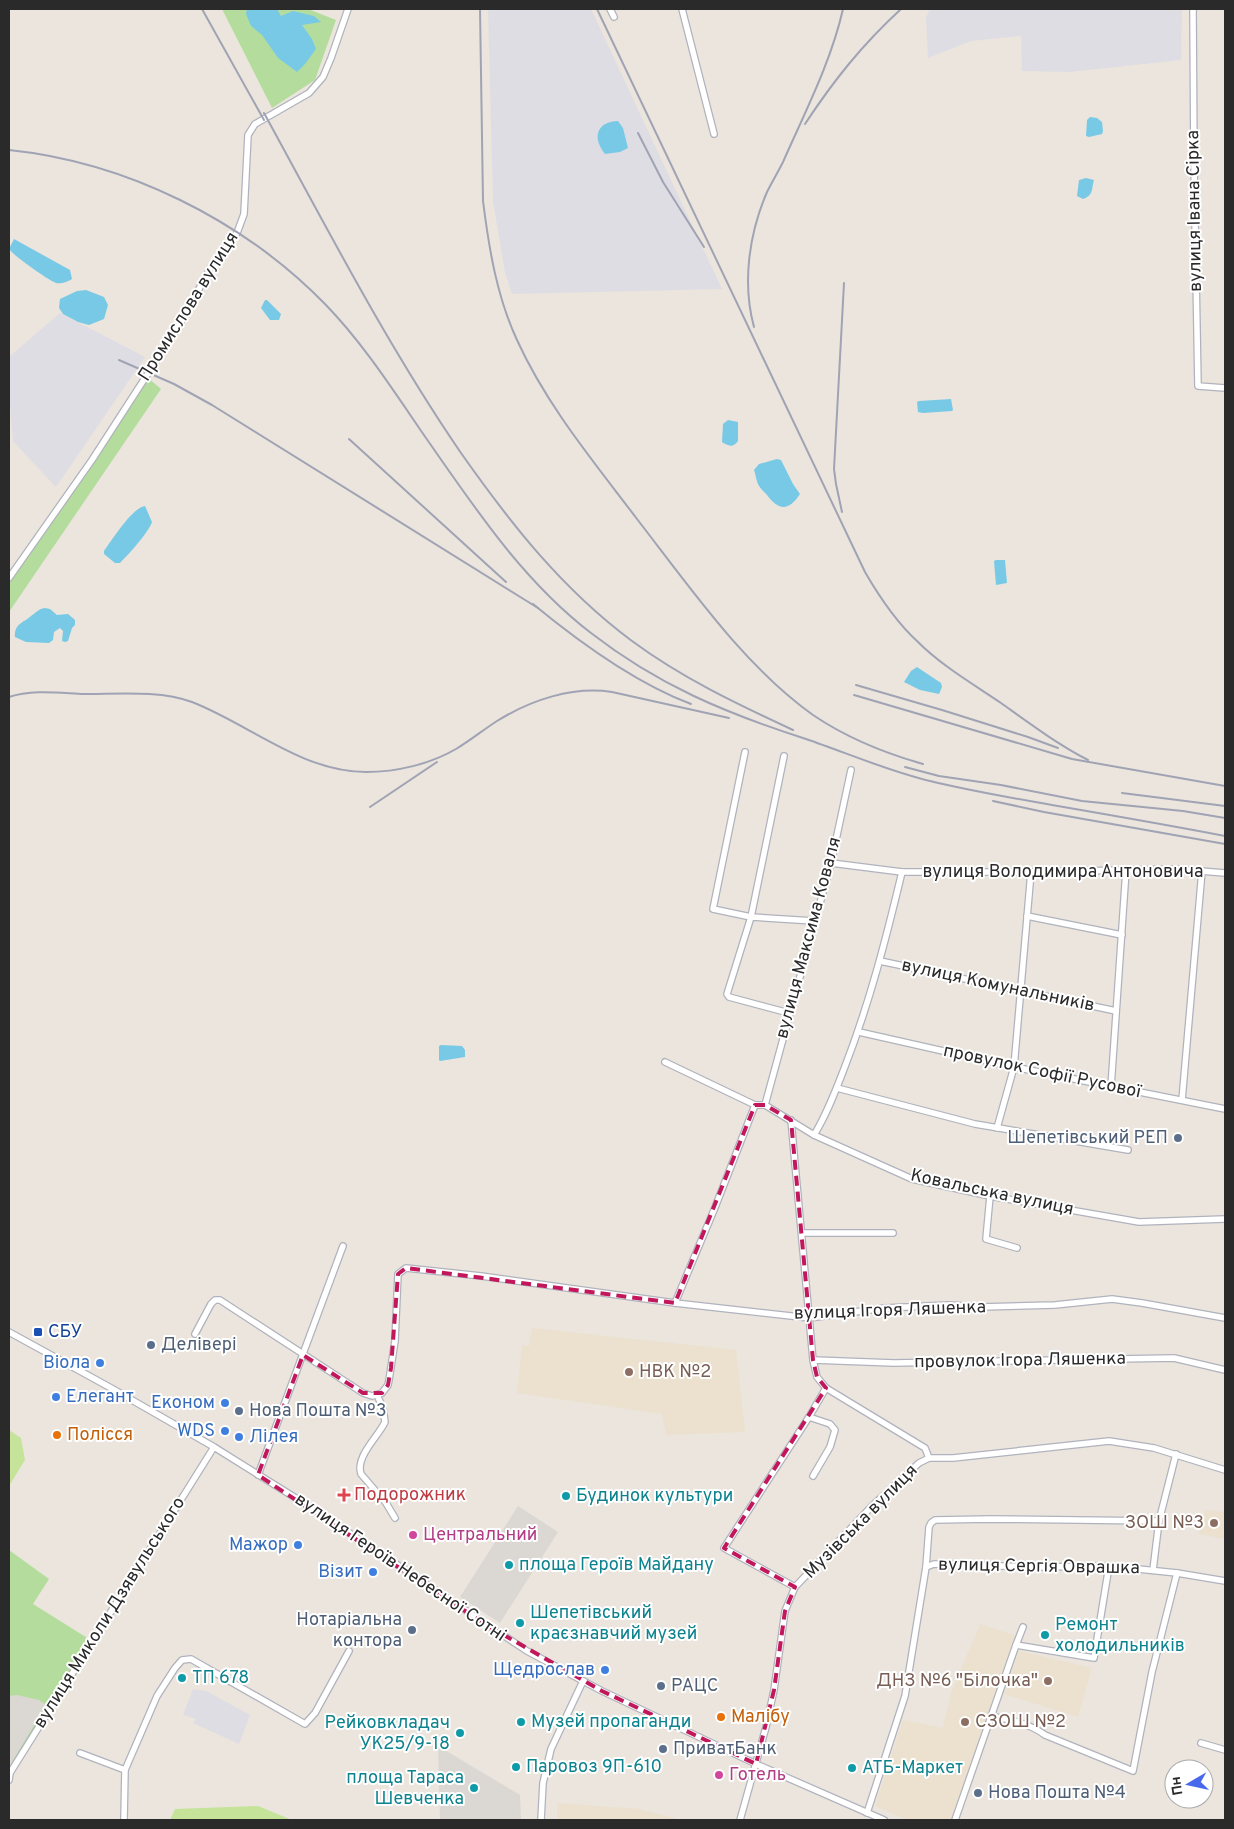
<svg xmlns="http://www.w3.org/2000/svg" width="1234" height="1829" font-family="Overpass,sans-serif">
  <rect width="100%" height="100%" fill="#ebe5dd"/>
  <g fill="#dfdde4">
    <path d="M488,9H591L722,289L512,294L505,272L493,202Z"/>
    <path d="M930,9H1182L1181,60L1070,72L1022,71L1021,36L971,41L928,58L926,17Z"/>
    <path d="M60,313L145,357L56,487L13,441L9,394V357Z"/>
    <path d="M193,1689L206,1691L250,1715L239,1744L193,1723L196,1719L183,1715Z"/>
  </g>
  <g fill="#ebe1ce">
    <path d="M532,1328L736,1350L745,1432L666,1435L662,1414L517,1393L522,1346H529Z"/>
    <path d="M1205,1510L1225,1512V1539L1199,1534Z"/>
    <path d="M980,1624L1017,1636L985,1723L952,1820H907L875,1806L903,1720L943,1728L951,1693Z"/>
    <path d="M1019,1651L1092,1668L1078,1717L1004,1694Z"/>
    <path d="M557,1803L639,1809L682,1820H557Z"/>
  </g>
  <g fill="#b4dd9d">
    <path d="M222,9H308L336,20L315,80L272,108Z"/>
    <path d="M148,378L161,389L9,612V584L92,463Z"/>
    <path d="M9,1550L49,1579L33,1604L89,1639L9,1769Z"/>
  </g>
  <g fill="#c5e49a">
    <path d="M9,1430L21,1438L25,1460L9,1486Z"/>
    <path d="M258,1806L292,1820H170L175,1809Z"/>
  </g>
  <g fill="#dbd8d3">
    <path d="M518,1506L558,1532L500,1623L460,1597Z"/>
    <path d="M17,1695L39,1700L46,1705L9,1767V1696Z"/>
    <path d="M438,1746L520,1795L521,1820H440Z"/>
  </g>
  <g fill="#78c9e5">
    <path d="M247,9H277L281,16L293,11L314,16L321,22L302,25L312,39L316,49L305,64L297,72L278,58L262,35L251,26L246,14Z"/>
    <path d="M1090,117L1097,118L1102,122L1103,131L1102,134L1089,137L1086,136L1087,120Z"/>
    <path d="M618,121L623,128L628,148L620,152L605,154C592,138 596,122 618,121Z"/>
    <path d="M1086,178L1094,180C1091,190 1094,195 1083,199L1077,196L1079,180Z"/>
    <path d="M14,239L70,270L72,279C67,282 62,284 56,283C48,280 14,256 9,249Z"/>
    <path d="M86,290L104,297L108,305L104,319L89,325L78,322L63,314L59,308L60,299L77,291Z"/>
    <path d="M265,300H267L281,314L279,320H270L261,308Z"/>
    <path d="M951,399L953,410L952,411L923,413L918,412L917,402L919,401Z"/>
    <path d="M728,420L738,422V441C733,448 728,446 722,442L723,424Z"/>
    <path d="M777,459L781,460L793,484L800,494C789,511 779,511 767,495C764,492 761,489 759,486C756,481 756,475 754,470L759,464Z"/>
    <path d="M145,506L152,522C149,532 128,555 120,563H115L104,554V551C112,540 132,508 145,506Z"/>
    <path d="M996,560H1005L1007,583L996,585L994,561Z"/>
    <path d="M45,608L50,609L57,615L68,614L75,620V625L72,628L68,641L65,642L62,641L63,631L60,628L54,632L53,640L49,643L26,642L15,637C14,624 23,623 31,616C37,612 38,609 45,608Z"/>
    <path d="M917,667L941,683L942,687L939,694L920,690L904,682L911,671Z"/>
    <path d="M441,1045L462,1046L465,1050V1057L440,1061L439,1060V1046Z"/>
  </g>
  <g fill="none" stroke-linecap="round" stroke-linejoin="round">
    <g stroke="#b0b3bd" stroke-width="8">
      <g id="street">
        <path d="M610,9L614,17"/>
        <path d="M682,9L714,134"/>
        <path d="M1193,9L1194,164L1198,386L1225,388"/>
        <path d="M9,578L92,460L178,327L211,267L237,233L244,214L248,135L255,124L309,93L323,77L331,58L348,9"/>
        <path d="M745,752L713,909L751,917L814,921"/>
        <path d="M784,756L751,917L727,994L729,997L789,1013"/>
        <path d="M831,863L902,872H1031L1175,869L1225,873"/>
        <path d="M1027,916L1122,935"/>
        <path d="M880,961L1116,1011"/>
        <path d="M859,1032L1014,1067L1225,1109"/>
        <path d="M665,1062L755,1105H765L814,1135L912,1179L990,1196L1139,1222L1225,1219"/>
        <path d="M1111,1087L1126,870"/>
        <path d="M837,1088L975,1124L1128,1150"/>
        <path d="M1182,1100L1202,871"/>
        <path d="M765,1105L831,863L851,770"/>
        <path d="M791,1120L813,1360L817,1377L826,1388L809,1417L724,1548L795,1587"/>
        <path d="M997,1128L1014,1067L1031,872"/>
        <path d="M814,1135C827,1114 835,1092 844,1069C869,1005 886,939 902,872"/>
        <path d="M990,1196L986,1239L1017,1248"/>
        <path d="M803,1233H893"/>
        <path d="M675,1303L714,1210L755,1105"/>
        <path d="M9,1332L111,1388L214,1447L315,1510L527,1651L602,1691L756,1764L884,1820"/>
        <path d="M195,1334L211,1304L215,1300H220L363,1393L372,1396L382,1393L388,1385L389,1380L395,1341L398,1274L406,1268L481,1276L675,1303L809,1318L885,1308L949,1305L981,1307L1055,1305L1112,1299L1142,1303L1225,1318"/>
        <path d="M813,1360L894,1363L1174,1358L1225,1370"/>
        <path d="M826,1388L925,1448L929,1458"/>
        <path d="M377,1395L383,1408L385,1422C378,1437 355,1457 361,1474L386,1503L395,1518"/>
        <path d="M809,1417L830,1424L835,1430L830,1447L813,1476"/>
        <path d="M258,1475L343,1246"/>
        <path d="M926,1567L929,1527L931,1523L935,1520L990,1519L1159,1521"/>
        <path d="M1153,1570L1159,1521L1176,1454"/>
        <path d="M1016,1645L1023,1627"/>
        <path d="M991,1716C1010,1720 1029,1723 1045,1735L1133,1771L1152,1672L1177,1573"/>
        <path d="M1201,1743L1225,1750"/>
        <path d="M80,1753L125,1770"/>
        <path d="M9,1780L10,1773L214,1447"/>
        <path d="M867,1813L905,1696L926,1567L934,1564L1040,1567L1109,1566L1177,1573L1225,1581"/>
        <path d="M124,1820L125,1770L157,1696L175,1668L182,1660L191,1659L305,1724L315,1713L349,1651"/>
        <path d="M541,1820L543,1783L551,1749L583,1681"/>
        <path d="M740,1820L766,1727L774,1690L785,1611L795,1587L872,1506L919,1463L929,1458H953L1109,1441L1154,1448L1225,1470"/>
        <path d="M955,1820L1016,1645L1094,1658L1109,1566"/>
      </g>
    </g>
    <use href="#street" stroke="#fff" stroke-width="5.5"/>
    <g stroke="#a0a3b3" stroke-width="2">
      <path d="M202,9L264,120"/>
      <path d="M480,9L483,201C489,249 497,297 517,340C547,406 594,462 637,519C689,586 744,666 813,715C847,738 884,753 923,764"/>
      <path d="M597,9L865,572C880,598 896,622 918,642C942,666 973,684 1001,703C1029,723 1057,744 1088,760"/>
      <path d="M264,113C327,228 387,345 461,453C511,524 562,589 632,641C682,678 737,704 793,730"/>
      <path d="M805,124C834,80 862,45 901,9"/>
      <path d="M638,133L663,182L704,247"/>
      <path d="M9,150C126,162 243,220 325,304C364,344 395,393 426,438C475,508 522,580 591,633C658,685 725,713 806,739C847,753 888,771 930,781C971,791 1012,798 1052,805C1110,815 1168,825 1225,836"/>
      <path d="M754,327C742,283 749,234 767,192C772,182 778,172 783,162C805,112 831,62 843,9"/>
      <path d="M119,360L174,384L212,405L538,608"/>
      <path d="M349,439L506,582"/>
      <path d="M842,512L836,484L834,469L844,283"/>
      <path d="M533,604C579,642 635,683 691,704"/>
      <path d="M856,685L942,710L1028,737L1058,748"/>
      <path d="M854,695L1072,759L1225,786"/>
      <path d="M9,697C32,689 60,693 84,694C118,694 160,690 192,702C249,724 302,772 366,772C397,772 430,764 456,749C471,740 483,730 497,721C531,700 572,686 612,692L729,718"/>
      <path d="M905,767L939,776L1001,785L1082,801L1183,811L1225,818"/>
      <path d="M1122,793L1225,806"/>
      <path d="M993,801L1044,812L1225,844"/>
      <path d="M370,807L437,762"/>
    </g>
  </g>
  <path fill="none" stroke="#c2185b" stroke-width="4" stroke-dasharray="10 6" stroke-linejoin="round" d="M755,1105H765L791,1120L813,1360L817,1377L826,1388L724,1548L795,1587L785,1611L774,1690L756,1764L602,1691L488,1626L258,1475L303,1355L363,1393H382L388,1385L391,1368L398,1274L406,1268L675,1303Z"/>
  <g fill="#5c6f8a" stroke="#fff" stroke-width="2">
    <circle cx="1178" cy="1138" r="5"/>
    <circle cx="151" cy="1345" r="5"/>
    <circle cx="239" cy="1411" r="5"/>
    <circle cx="412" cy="1630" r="5"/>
    <circle cx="661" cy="1686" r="5"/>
    <circle cx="663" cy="1749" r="5"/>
    <circle cx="978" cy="1793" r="5"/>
  </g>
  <rect fill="#1a4fb4" stroke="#fff" stroke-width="2" x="33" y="1327" width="10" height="10" rx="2.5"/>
  <g fill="#3f7fe0" stroke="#fff" stroke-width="2">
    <circle cx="100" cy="1363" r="5"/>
    <circle cx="56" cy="1397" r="5"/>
    <circle cx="225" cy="1403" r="5"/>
    <circle cx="225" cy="1431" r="5"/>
    <circle cx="239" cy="1437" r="5"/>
    <circle cx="298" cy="1545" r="5"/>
    <circle cx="373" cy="1572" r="5"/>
    <circle cx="605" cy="1670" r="5"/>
  </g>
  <g fill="#8d6e63" stroke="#fff" stroke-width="2">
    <circle cx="629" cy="1372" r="5"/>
    <circle cx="1214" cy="1523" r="5"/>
    <circle cx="1048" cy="1681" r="5"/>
    <circle cx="965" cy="1722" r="5"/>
  </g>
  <g fill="#e8710a" stroke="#fff" stroke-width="2">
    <circle cx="57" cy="1435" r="5"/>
    <circle cx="721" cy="1717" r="5"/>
  </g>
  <path fill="#e0444e" stroke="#fff" stroke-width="2" d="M341.5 1487.5h5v5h5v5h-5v5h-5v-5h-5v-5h5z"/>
  <g fill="#0f9aa8" stroke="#fff" stroke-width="2">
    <circle cx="566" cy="1496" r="5"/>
    <circle cx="509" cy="1565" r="5"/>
    <circle cx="520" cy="1623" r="5"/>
    <circle cx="1045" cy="1635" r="5"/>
    <circle cx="182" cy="1678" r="5"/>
    <circle cx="521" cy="1722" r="5"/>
    <circle cx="460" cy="1733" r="5"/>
    <circle cx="516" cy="1767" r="5"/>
    <circle cx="852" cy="1768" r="5"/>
    <circle cx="474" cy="1788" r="5"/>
  </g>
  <g fill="#d1479c" stroke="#fff" stroke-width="2">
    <circle cx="413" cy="1535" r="5"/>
    <circle cx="719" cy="1775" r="5"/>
  </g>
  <g text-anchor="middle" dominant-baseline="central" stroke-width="4" stroke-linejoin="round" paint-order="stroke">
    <g font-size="18" fill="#2a2a2a" stroke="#fff">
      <text transform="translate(1195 211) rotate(-91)">вулиця Івана Сірка</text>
      <text transform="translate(189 307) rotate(-58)">Промислова вулиця</text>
      <text x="1063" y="872">вулиця Володимира Антоновича</text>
      <text transform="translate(809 938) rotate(-75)">вулиця Максима Коваля</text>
      <text transform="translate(998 986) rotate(12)">вулиця Комунальників</text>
      <text transform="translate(1042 1072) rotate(12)">провулок Софії Русової</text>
      <text transform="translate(992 1193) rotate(12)">Ковальська вулиця</text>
      <text transform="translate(890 1311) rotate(-2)">вулиця Ігоря Ляшенка</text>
      <text transform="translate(1020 1361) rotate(-1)">провулок Ігора Ляшенка</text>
      <text transform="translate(861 1522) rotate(-45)">Музівська вулиця</text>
      <text transform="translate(1039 1567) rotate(1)">вулиця Сергія Оврашка</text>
      <text transform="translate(400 1568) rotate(34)">вулиця Героїв Небесної Сотні</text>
      <text transform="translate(110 1613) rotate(-58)">вулиця Миколи Дзявульського</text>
    </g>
    <g font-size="18" fill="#4e5e75" stroke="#fff" text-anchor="start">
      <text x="1168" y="1138" text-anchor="end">Шепетівський РЕП</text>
      <text x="161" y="1345">Делівері</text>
      <text x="249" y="1411">Нова Пошта №3</text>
      <text x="402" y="1620" text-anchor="end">Нотаріальна<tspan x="402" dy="21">контора</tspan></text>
      <text x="671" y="1686">РАЦС</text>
      <text x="673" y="1749">ПриватБанк</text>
      <text x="988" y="1793">Нова Пошта №4</text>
    </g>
    <g font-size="18" fill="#164399" stroke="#fff" text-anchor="start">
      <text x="48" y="1332">СБУ</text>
    </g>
    <g font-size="18" fill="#366cbe" stroke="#fff" text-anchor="end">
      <text x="90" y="1363">Віола</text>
      <text x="66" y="1397" text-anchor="start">Елегант</text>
      <text x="215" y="1403">Економ</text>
      <text x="215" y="1431">WDS</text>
      <text x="249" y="1437" text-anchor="start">Лілея</text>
      <text x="288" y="1545">Мажор</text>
      <text x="363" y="1572">Візит</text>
      <text x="595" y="1670">Щедрослав</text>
    </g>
    <g font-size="18" fill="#785e54" stroke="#fff" text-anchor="start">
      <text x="639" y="1372">НВК №2</text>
      <text x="1204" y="1523" text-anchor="end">ЗОШ №3</text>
      <text x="1038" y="1681" text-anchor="end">ДНЗ №6 "Білочка"</text>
      <text x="975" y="1722">СЗОШ №2</text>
    </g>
    <g font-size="18" fill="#c56008" stroke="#fff" text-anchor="start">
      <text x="67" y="1435">Полісся</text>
      <text x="731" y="1717">Малібу</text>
    </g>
    <g font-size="18" fill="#be3a42" stroke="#fff" text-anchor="start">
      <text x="354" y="1495">Подорожник</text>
    </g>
    <g font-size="18" fill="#0d838f" stroke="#fff" text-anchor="start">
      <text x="576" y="1496">Будинок культури</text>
      <text x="519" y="1565">площа Героїв Майдану</text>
      <text x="530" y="1613">Шепетівський<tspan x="530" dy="21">краєзнавчий музей</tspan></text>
      <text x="1055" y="1625">Ремонт<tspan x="1055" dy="21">холодильників</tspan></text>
      <text x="192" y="1678">ТП 678</text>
      <text x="531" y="1722">Музей пропаганди</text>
      <text x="450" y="1723" text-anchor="end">Рейковкладач<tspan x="450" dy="21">УК25/9-18</tspan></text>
      <text x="526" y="1767">Паровоз 9П-610</text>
      <text x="862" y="1768">АТБ-Маркет</text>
      <text x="464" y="1778" text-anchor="end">площа Тараса<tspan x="464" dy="21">Шевченка</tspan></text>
    </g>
    <g font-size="18" fill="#b23c85" stroke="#fff" text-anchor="start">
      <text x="423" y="1535">Центральний</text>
      <text x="729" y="1775">Готель</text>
    </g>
  </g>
  <rect width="1234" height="1829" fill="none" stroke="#2a2a2a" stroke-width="20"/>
  <g transform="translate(1189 1784) rotate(261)"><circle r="24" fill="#ffffff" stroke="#aaaaaa"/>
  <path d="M0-4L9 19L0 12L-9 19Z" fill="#4969ec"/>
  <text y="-8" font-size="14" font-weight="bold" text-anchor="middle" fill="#2a2a2a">Пн</text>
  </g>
</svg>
